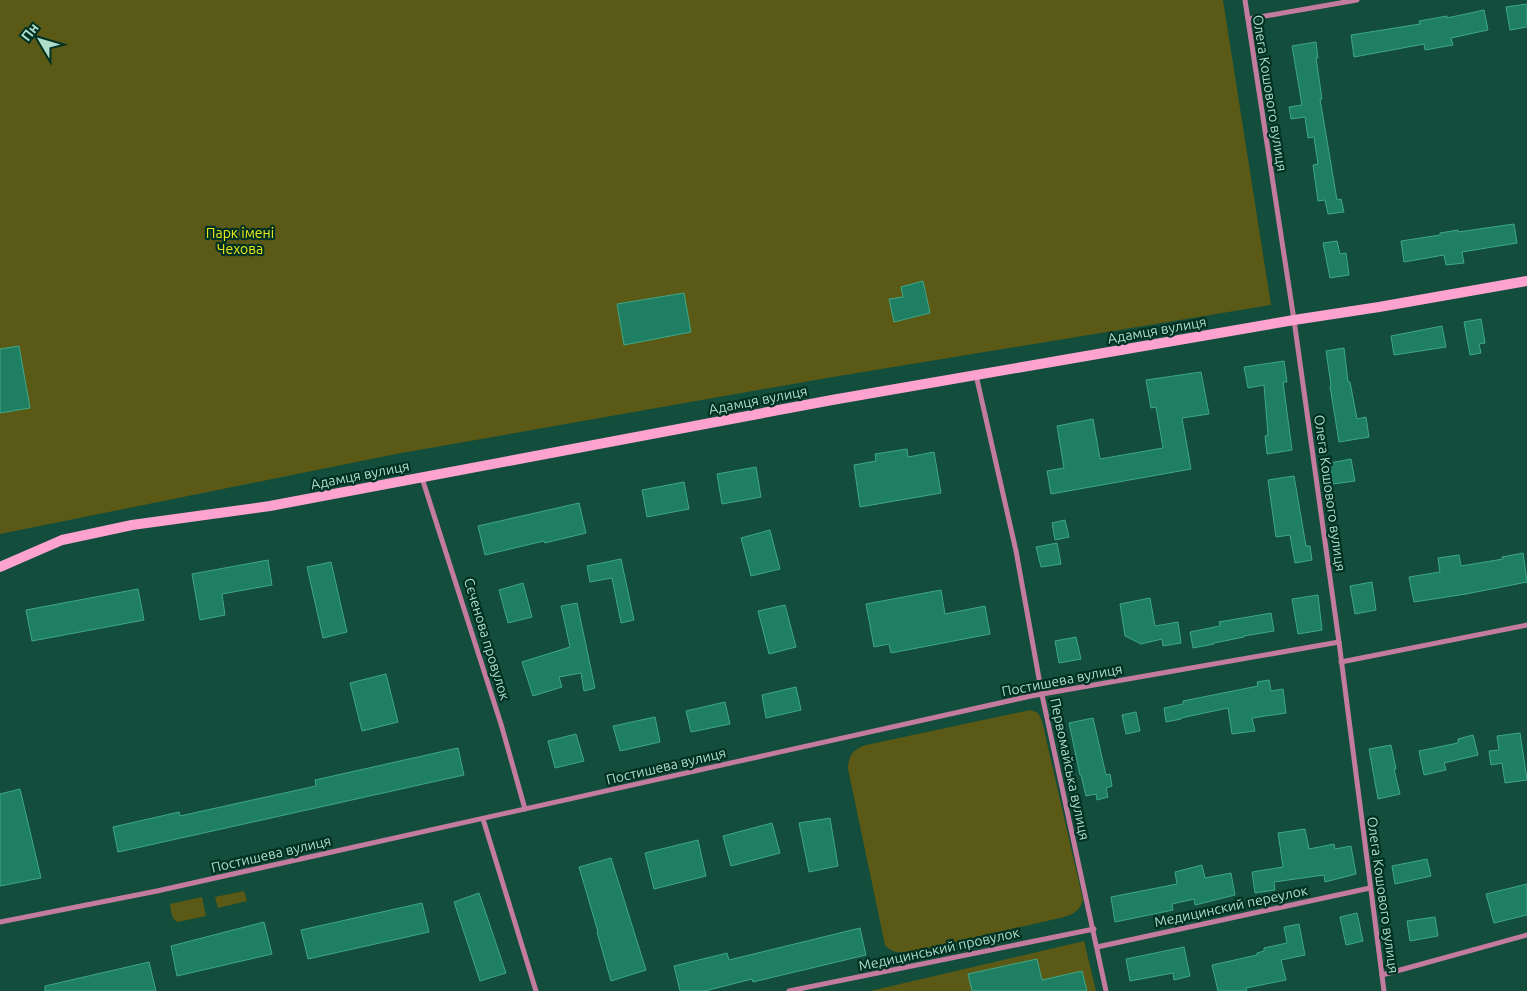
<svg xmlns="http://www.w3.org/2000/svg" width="1527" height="991" font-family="Ubuntu,sans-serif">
  <rect width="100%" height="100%" fill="#134d3b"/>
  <g fill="#5a5916">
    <path d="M0,0H1223L1271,305L827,378L396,454L0,534Z"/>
    <path d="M1030,710L1038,713L1042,721L1083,900C1079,913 1071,915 1060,918L915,951C903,952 893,955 885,945L848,769C848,756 853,749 866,745Z"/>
    <path d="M244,891L247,901L218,908L215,897Z"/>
    <path d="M202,897L206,916L178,922C171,920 171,910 170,904Z"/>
    <path d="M1084,941L1096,991H870Z"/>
  </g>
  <g fill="#1f7f63" stroke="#3ea887">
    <path d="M1527,4V27L1510,30L1506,7Z"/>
    <path d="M1484,10L1488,30L1451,38L1453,45L1425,50L1424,44L1354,57L1351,35L1420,24L1419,21L1447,16V18Z"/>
    <path d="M1316,42L1318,58H1316L1322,99H1320L1337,200L1341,199L1344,212L1328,214L1325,200L1318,201L1313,165L1318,164L1314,137L1308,138L1305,117L1291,119L1289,107L1302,105L1292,46Z"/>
    <path d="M1514,224L1517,243L1462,252L1464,263L1446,265L1444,255L1404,262L1401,241L1440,235V233L1458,230V232Z"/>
    <path d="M1337,241L1340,254L1346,253L1349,275L1330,278L1323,243Z"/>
    <path d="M923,281L930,313L894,322L889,299L903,297L901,287Z"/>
    <path d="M684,293L691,332L624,345L617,304Z"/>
    <path d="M1481,319L1485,343L1479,344L1481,353L1470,355L1464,322Z"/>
    <path d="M1442,326L1446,347L1394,355L1391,336Z"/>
    <path d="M19,346L30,408L0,413V349Z"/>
    <path d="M1344,348L1348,382H1350L1357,419L1366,417L1369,437L1339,442L1330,386L1331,385L1326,351Z"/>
    <path d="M1284,361L1287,382H1283L1292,450L1267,454L1265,436L1268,435L1264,385L1248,388L1244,367Z"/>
    <path d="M1201,372L1209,414L1182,418L1191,469L1051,494L1047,471L1064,468L1057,426L1093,419L1100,459L1163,448L1156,407L1151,408L1146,380Z"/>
    <path d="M907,449L908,457L934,452L941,493L860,507L854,465L876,461L875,454Z"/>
    <path d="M1351,459L1355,481L1333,484L1330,463Z"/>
    <path d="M756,467L761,497L722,504L717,474Z"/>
    <path d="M1294,476L1306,546H1310L1312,560L1295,563L1290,535L1276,537L1268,480Z"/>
    <path d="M684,482L689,509L647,517L642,490Z"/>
    <path d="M579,503L586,533L545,543L544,541L485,555L478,526Z"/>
    <path d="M1065,520L1069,537L1055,540L1052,523Z"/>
    <path d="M770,530L780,569L751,576L741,538Z"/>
    <path d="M1057,543L1061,564L1041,567L1036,547Z"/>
    <path d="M1523,553L1527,582L1466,594L1414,602L1409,577L1440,572L1438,558L1459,555L1461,566L1503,559L1502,557Z"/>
    <path d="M621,559L634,620L621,623L612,578L590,582L587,566Z"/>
    <path d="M268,560L272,585L222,594L225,615L200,620L192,574Z"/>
    <path d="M331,562L347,632L323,638L307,567Z"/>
    <path d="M1372,582L1376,610L1355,614L1350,586Z"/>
    <path d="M523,583L532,617L508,623L499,590Z"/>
    <path d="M138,589L144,620L32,641L26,610Z"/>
    <path d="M941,590L945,614L985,606L990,634L891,653L889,644L874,647L866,604Z"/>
    <path d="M1318,595L1322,630L1298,634L1292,599Z"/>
    <path d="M1150,598L1155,626L1178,622L1181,643L1163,646L1162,639L1141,644L1125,636L1120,604Z"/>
    <path d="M577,603L595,688L584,691L581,673L559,677L562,687L533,696L522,662L570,647L561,606Z"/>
    <path d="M785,605L796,647L769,654L758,611Z"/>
    <path d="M1271,613L1274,631L1244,636V637L1214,643V644L1193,648L1190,632L1220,626L1219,622Z"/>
    <path d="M1076,637L1081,659L1059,663L1055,641Z"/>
    <path d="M386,674L398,722L362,731L350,683Z"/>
    <path d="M1269,680L1271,691L1283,689L1286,713L1252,718L1255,731L1232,734L1228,708L1181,718V719L1166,722L1164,708L1183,704V701L1258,686L1257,682Z"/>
    <path d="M796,687L801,710L766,718L762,695Z"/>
    <path d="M725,702L730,724L691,732L686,711Z"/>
    <path d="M1136,712L1140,731L1126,734L1122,715Z"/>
    <path d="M655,717L660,742L620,751L613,726Z"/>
    <path d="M1093,718L1106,775L1110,774L1112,786L1106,788L1108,797L1097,800L1096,794L1086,796L1081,775H1080L1069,723Z"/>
    <path d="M1520,733L1527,780L1505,783L1502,763L1491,765L1489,751L1499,750L1497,736Z"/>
    <path d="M576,734L584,761L555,768L548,741Z"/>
    <path d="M1473,735L1478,755L1444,763L1446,770L1424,775L1419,751L1458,743V739Z"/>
    <path d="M1391,745L1396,769H1394L1400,794L1378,799L1369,749Z"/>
    <path d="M458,748L464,775L118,852L113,827L179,812L180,816L316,786L315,780Z"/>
    <path d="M20,789L41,878L0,886V794Z"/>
    <path d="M830,818L838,866L809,872L799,823Z"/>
    <path d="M772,823L780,853L731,866L723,836Z"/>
    <path d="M1305,829L1309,849L1334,844L1335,849L1351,846L1356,874L1325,882L1324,875L1274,882L1275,890L1255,893L1252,872L1283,867L1278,833Z"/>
    <path d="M698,840L706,876L654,889L645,853Z"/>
    <path d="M611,858L646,970L611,981L597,932H598L579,867Z"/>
    <path d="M1427,859L1431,876L1395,884L1392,866Z"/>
    <path d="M1202,865L1205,878L1231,873L1235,895L1195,905L1194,899L1172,904L1173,910L1115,922L1111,897L1177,884L1175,872Z"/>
    <path d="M1527,884V915L1494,923L1486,894Z"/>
    <path d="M479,893L506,973L480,981L454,902Z"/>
    <path d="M422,903L429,932L308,959L301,930Z"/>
    <path d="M1357,913L1363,941L1346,945L1340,917Z"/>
    <path d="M1435,917L1438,936L1410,941L1407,921Z"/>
    <path d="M264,922L272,954L177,976L171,946Z"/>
    <path d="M1299,924L1305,955L1281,960L1286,980L1246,988L1247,991H1218L1212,965L1257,955V953L1264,951V948L1287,943L1284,927Z"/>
    <path d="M860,928L866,955L753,982L752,979L705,991H680L674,966L727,953L729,960Z"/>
    <path d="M1184,947L1190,976L1174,980L1173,973L1130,981L1126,959Z"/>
    <path d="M1037,959L1042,980L1082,971L1087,991H972L968,974Z"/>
    <path d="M149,962L156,991H45V986Z"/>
  </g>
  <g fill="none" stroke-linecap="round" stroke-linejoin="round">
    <g stroke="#c37b9f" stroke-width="5">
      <path d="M1245,0L1294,320L1339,642L1384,991"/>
      <path d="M1248,19L1357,0"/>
      <path d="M976,375L1016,551L1042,695L1106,991"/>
      <path d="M422,478L501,724L525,809"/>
      <path d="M1341,662L1527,625"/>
      <path d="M483,819L536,991"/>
      <path d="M0,922L157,891L1031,696L1339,642"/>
      <path d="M1097,947L1370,888"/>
      <path d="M1382,975L1527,935"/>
      <path d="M789,991L1094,929"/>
    </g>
    <path stroke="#fea3d0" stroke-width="10" d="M0,567L62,540L132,525L270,506L832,400L1294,320L1379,307L1527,281"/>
  </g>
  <g text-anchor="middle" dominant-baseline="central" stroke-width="4.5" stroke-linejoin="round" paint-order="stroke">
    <g font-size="14" fill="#afdecb" stroke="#013123">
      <text transform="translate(1270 93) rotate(81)">Олега Кошового вулиця</text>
      <text transform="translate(1157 330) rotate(-10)">Адамця вулиця</text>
      <text transform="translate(758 400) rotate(-11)">Адамця вулиця</text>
      <text transform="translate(360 475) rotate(-11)">Адамця вулиця</text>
      <text transform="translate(1330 493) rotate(82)">Олега Кошового вулиця</text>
      <text transform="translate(487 639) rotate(73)">Сєченова провулок</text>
      <text transform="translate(1062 680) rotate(-11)">Постишева вулиця</text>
      <text transform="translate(666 766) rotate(-13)">Постишева вулиця</text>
      <text transform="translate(1070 769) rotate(78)">Первомайська вулиця</text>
      <text transform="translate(271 854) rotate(-13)">Постишева вулиця</text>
      <text transform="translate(1383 895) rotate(82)">Олега Кошового вулиця</text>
      <text transform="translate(1231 906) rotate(-12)">Медицинский переулок</text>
      <text transform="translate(939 949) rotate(-12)">Медицинський провулок</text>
    </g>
    <g font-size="14" fill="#ebe81d" stroke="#013123">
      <text x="240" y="233">Парк імені<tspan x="240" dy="16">Чехова</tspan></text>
    </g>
  </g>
  <g transform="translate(40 40) rotate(308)" stroke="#013123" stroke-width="4" paint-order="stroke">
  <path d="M0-4L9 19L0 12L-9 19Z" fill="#afdecb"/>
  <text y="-8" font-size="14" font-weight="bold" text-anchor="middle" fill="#afdecb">Пн</text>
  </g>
</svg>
